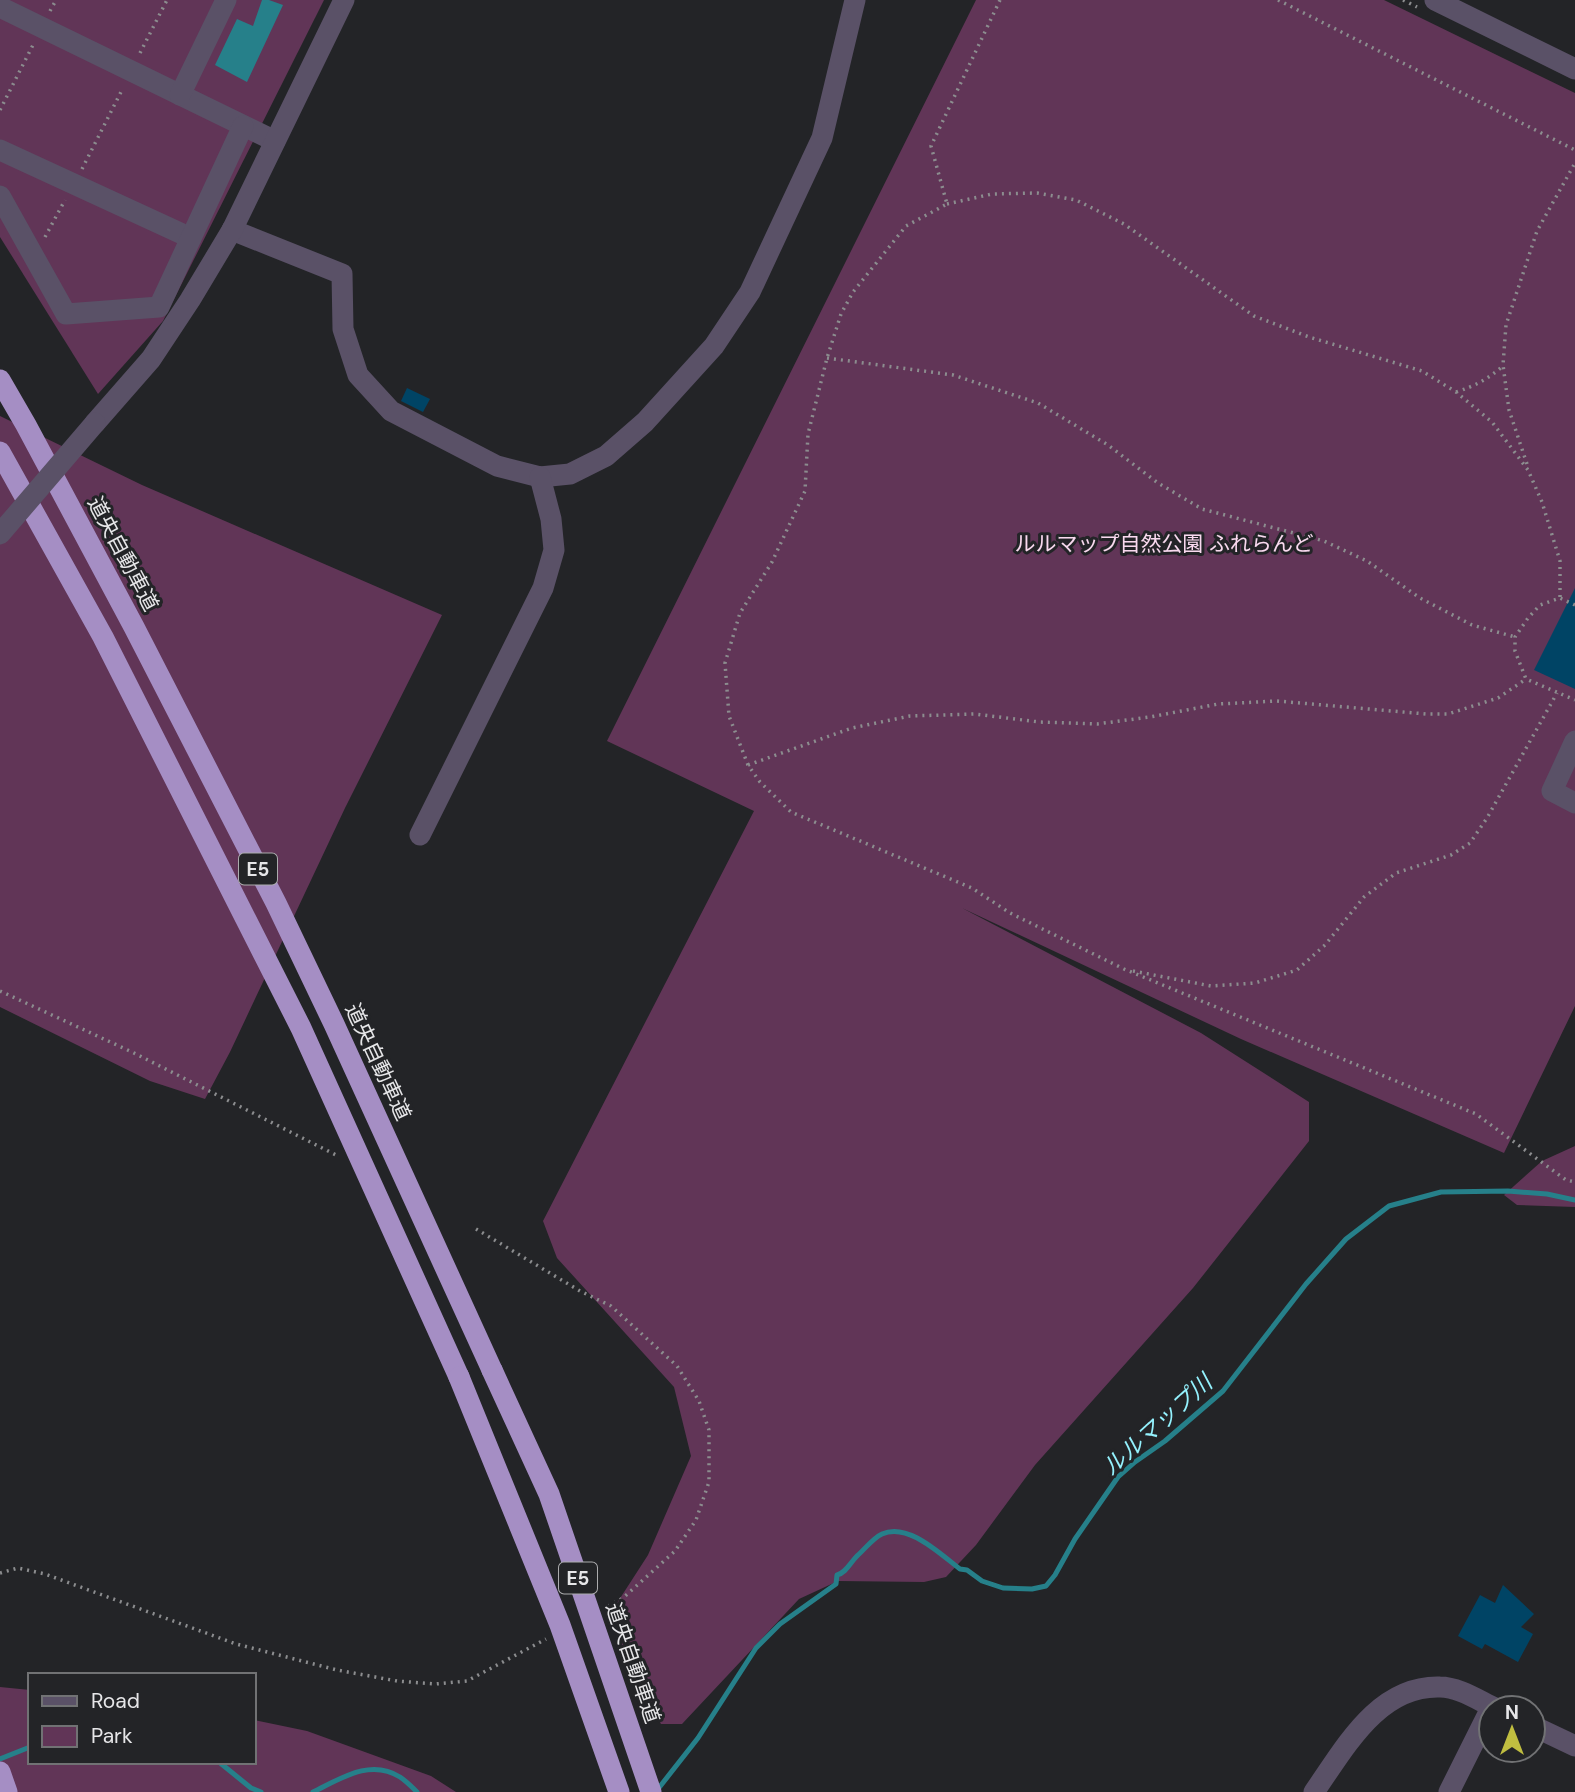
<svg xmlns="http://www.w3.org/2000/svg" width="1575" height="1792" font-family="'DM Sans','Noto Sans JP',sans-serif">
  <rect width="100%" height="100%" fill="#232427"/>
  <g fill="#613557">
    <path d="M0,0H324L163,321L98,394L0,237Z"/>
    <path d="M976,0H1384L1575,93V1006L1504,1153L1241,1039L962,908L1201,1033L1309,1102V1141L1193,1288L1035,1465L976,1545L946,1577L924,1582L838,1581L799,1599L682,1724H661L622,1659L617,1603L648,1555L691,1456L674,1387L557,1258L543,1221L754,811L607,741Z"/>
    <path d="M0,416L142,485L442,615L345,808L230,1052L205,1099L150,1081L0,1007Z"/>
    <path d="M1575,1146V1207L1517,1205L1504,1195L1542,1161Z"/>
    <path d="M0,1687L30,1690V1762H254V1720L307,1731L431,1776L456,1792H0Z"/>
  </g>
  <path fill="#26808a" d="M262,0H269L283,5L247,82L215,65L237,19L253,26Z"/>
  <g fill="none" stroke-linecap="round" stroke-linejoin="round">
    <g stroke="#26808a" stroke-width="5">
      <path d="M0,1759L30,1747"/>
      <path d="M219,1762L251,1788L261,1792"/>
      <path d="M658,1789L698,1738L756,1648L780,1624L836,1584L837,1575C846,1573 850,1563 857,1556C864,1550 873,1538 882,1534C908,1522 940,1554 960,1569L967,1570L982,1581L1003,1588L1032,1589L1046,1586L1055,1575L1075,1539L1118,1477L1135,1462L1165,1441L1223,1391L1306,1284L1346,1239L1389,1206L1441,1192L1508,1191L1547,1194L1575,1200"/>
      <path d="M313,1792C340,1779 370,1758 400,1777C406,1781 412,1787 417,1792"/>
    </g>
  </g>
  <g fill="#004465">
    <path d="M407,388L430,399L423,412L401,401Z"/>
    <path d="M1575,588V689L1534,670Z"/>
    <path d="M1503,1585L1534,1614L1521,1627L1533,1634L1518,1662L1485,1644L1482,1649L1458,1636L1480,1595L1495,1603Z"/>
  </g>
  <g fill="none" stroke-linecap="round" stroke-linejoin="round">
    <g stroke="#8c8d8f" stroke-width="3.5" stroke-dasharray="2 5" stroke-linecap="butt">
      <path d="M1000,0L931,146L947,204L906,226L853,292L841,314L827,358L808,434L805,491L772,562L740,613L725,663L729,716L748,765L760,782L791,812L972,888L1010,913L1124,969L1476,1114L1566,1180L1575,1182"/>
      <path d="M1278,0L1575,150"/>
      <path d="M1403,0L1417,7"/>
      <path d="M50,11L56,0"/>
      <path d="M140,53L167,0"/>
      <path d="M0,110L34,43"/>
      <path d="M82,169L123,88"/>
      <path d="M947,204L992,194L1037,193L1076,200L1124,224L1254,316L1309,337L1422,371L1456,392L1492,422L1528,470L1542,502L1560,561V598"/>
      <path d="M45,237L65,200"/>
      <path d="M827,358L953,375L1038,403L1108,445L1158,483L1202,509L1324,541L1367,561L1420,598L1472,625L1515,637"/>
      <path d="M1456,392C1475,386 1488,379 1503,366"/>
      <path d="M1527,464L1509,410L1503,365L1506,325L1537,231L1575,163"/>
      <path d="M1575,605L1560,598L1540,605L1528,618L1515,637V651L1526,679L1575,700"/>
      <path d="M748,765L852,728L910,716L975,714L1039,722L1097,724L1150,717L1218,704L1277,701L1426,714H1448L1498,698L1526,679"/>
      <path d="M1133,971L1211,986L1255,983L1297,970L1325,945L1364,897L1396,873L1451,855L1470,843L1487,818L1557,693"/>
      <path d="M0,991L132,1052L338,1156"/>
      <path d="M476,1229L580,1291L611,1306L677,1366L699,1401L709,1430V1482L696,1520L675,1551L623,1598L608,1606"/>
      <path d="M0,1573L18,1568L45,1574L236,1644L337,1670L397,1681L435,1684L467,1681L546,1639"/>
    </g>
    <g stroke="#5a5167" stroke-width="21">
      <path d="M1435,0L1575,69"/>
      <path d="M0,7L275,141"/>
      <path d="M180,95L226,0"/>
      <path d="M0,150L191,238"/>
      <path d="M0,196L66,314L159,307L243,126"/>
      <path d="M232,230L342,274L343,329L358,375L391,411L497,466L540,477L570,474L606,456L645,422L714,346L750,292L822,138L855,0"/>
      <path d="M95,423L151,359L190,300L232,230L344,0"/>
      <path d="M1575,741L1552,791L1575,803"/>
      <path d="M420,835L543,588L554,550L551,519L540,477"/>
      <path d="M1533,1726L1575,1746"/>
      <path d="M1314,1792C1345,1748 1378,1685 1440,1687C1458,1687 1478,1700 1495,1708"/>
      <path d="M1449,1792L1491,1708"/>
    </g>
    <g stroke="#a58ec4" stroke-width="21">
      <path d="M0,380L26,425L134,627L276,903L334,1024L492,1370"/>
      <path d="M0,452L103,637L301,1028L459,1377"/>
      <path d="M0,1772L7,1792"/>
    </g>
    <path stroke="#5a5167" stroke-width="21" d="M0,534L95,423"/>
    <g stroke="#a58ec4" stroke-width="21">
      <path d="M492,1370L549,1494L651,1792"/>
      <path d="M459,1377L560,1625L619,1792"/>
    </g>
  </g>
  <g text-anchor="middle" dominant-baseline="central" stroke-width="6" stroke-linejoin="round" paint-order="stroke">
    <g fill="#232427" stroke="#acacae" stroke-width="2">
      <rect x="239" y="853.5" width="38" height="31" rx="5"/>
      <rect x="559" y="1562.5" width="38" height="31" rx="5"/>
    </g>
    <g font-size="19" font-weight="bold" fill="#e6e6e8">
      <text x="258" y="869">E5</text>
      <text x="578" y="1578">E5</text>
    </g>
    <g font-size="21" fill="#f9d9ef" stroke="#232427">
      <text x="1164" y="544">ルルマップ自然公園 ふれらんど</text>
    </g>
    <g font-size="21" fill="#e6e6e8" stroke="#232427">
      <text transform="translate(123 554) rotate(62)">道央自動車道</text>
      <text transform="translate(378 1062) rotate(65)">道央自動車道</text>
      <text transform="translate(633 1663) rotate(71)">道央自動車道</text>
    </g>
    <g font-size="23" font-style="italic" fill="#94f2fe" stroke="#232427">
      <text transform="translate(1157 1425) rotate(-42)">ルルマップ川</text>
    </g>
  </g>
  <rect x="28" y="1673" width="228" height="91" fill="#232427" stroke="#717274" stroke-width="2"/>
  <rect x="42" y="1696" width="35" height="10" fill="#5a5167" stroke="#717274" stroke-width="2"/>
  <text x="91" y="1708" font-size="21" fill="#e6e6e8">Road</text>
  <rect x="42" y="1726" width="35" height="21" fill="#613557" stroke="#717274" stroke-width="2"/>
  <text x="91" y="1743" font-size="21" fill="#e6e6e8">Park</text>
  <g transform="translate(1512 1729)"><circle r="33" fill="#232427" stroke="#717274" stroke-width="2"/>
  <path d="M0-5L12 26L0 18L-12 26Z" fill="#c0be40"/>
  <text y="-10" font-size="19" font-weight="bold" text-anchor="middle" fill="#e6e6e8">N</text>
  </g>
</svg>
